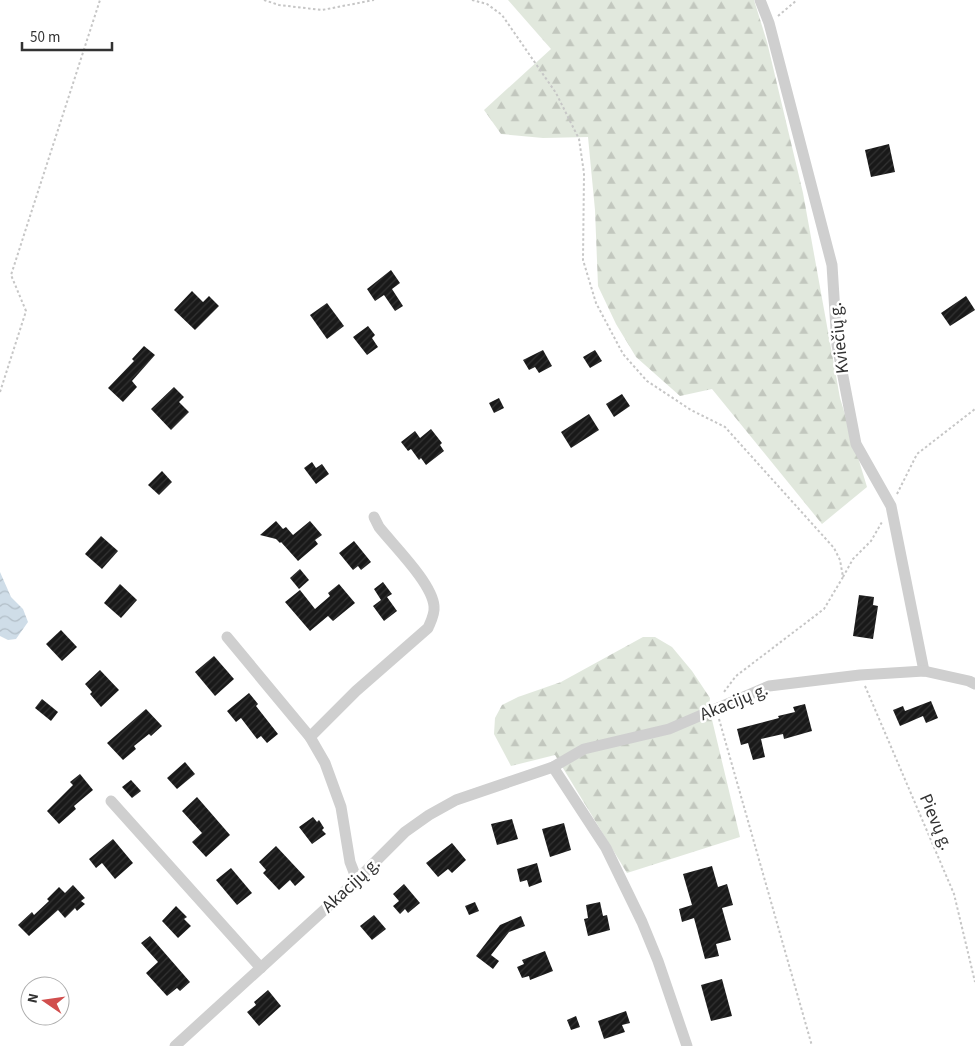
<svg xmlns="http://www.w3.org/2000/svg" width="975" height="1046" font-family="'Source Sans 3',sans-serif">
  <defs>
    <pattern id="forest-firs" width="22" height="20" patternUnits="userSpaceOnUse" patternTransform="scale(1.25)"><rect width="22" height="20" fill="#e1e8dd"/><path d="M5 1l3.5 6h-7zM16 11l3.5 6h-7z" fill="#c2c7be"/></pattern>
    <pattern id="water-waves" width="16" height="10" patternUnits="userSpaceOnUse" patternTransform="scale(1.25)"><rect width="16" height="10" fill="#cfdde8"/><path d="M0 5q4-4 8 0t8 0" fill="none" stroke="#b2bec7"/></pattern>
    <pattern id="building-hatch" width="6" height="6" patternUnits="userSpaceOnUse" patternTransform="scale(1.25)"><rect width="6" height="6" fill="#191919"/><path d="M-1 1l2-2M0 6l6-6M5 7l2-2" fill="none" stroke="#323232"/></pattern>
  </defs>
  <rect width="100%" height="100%" fill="#fff"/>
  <g fill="url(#forest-firs)">
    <path d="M508,0H754L767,42L803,193L840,398L867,487L822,524L712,389L680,396L636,357L616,324L598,286L595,210L588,137L543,138L501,134L484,110L551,49Z"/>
    <path d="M643,637H655L672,647L692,671L710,698L709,707L740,837L627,873L555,755L511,766L494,734L495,718L502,705L518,697L561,682Z"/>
  </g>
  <path fill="url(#water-waves)" d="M0,572L11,597L23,609L28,622L16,639L8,640L0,636Z"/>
  <g fill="url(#building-hatch)">
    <path d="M889,144L895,172L871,177L865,150Z"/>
    <path d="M391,270L400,283L392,289L403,306L395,311L384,295L375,301L367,289Z"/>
    <path d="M192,291L203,302L209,296L219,306L195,330L174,310Z"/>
    <path d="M966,296L975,310L950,326L941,313Z"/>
    <path d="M327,303L344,326L327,339L310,315Z"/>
    <path d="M368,326L375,335L372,338L378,347L367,355L353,337Z"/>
    <path d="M144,346L155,355L132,381L137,387L123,402L108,388L134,361L132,359Z"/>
    <path d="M543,350L552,366L539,373L535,367L529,370L523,360Z"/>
    <path d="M595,350L602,361L590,368L583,357Z"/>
    <path d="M174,387L184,397L179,402L189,412L171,430L151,409Z"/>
    <path d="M622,394L630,406L614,417L606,404Z"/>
    <path d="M499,398L504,408L494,413L489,403Z"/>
    <path d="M589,414L599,430L571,448L561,432Z"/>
    <path d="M431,429L442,443L440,445L444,451L426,465L421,458L419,460L411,449L408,451L401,442L415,431L420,438Z"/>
    <path d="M312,462L316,468L322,464L329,474L316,484L304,468Z"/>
    <path d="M162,471L172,482L159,495L148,485Z"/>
    <path d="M276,521L283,529L286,527L293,535L310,521L322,535L315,540L318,544L298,561L281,542L280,543L276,539L260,535Z"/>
    <path d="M101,536L118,551L102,569L85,554Z"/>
    <path d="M354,541L371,562L361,570L358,566L353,570L339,553Z"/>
    <path d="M300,569L309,580L299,589L290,578Z"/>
    <path d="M383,582L392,594L387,597L397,611L384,621L373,606L381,600L374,589Z"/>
    <path d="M120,584L137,600L121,618L104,603Z"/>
    <path d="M339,584L355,603L333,621L328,616L310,631L285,602L300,590L315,609L330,596L328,593Z"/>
    <path d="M859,595L874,597L873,605L878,606L873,639L853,636Z"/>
    <path d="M61,630L77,647L62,661L46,644Z"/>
    <path d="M214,656L234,679L215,696L195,672Z"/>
    <path d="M100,670L119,690L101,707L90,694L92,692L85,684Z"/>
    <path d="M249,693L258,704L256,706L278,734L267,743L261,736L257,739L241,718L236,722L227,711Z"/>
    <path d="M42,699L58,712L51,721L35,708Z"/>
    <path d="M931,701L938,718L926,723L923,716L900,726L893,710L903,706L905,711Z"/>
    <path d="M805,704L812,731L784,739L783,734L761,739L765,757L753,760L748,743L741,745L737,729L779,718L778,716L795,712L793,707Z"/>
    <path d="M146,709L162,726L151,736L149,734L134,746L136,749L123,760L107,743Z"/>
    <path d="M185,762L195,774L177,789L167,778Z"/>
    <path d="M80,774L93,790L74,806L76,809L59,824L47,811L73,785L70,782Z"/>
    <path d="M131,780L141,791L132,798L122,787Z"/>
    <path d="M197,797L230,835L206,857L192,842L202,833L182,811Z"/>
    <path d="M313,817L317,822L319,820L324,828L322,830L326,834L312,844L299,827Z"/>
    <path d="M512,819L518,839L497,845L491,824Z"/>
    <path d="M564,823L571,850L550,857L542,829Z"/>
    <path d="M113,839L133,863L115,879L102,863L96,868L89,859Z"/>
    <path d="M452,843L466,860L452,873L448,869L438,877L426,863Z"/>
    <path d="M276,846L305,877L295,886L290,880L279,890L263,873L266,870L259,862Z"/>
    <path d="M537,863L542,882L529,887L527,880L520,882L517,869Z"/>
    <path d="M712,866L718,887L727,884L733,905L722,908L731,940L716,944L719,956L705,959L694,918L682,922L679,909L692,905L683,874Z"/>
    <path d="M231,868L252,893L237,905L216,880Z"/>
    <path d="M404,884L420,903L408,913L405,909L400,914L393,906L399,901L393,894Z"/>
    <path d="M73,885L85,898L81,901L85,904L77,911L75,908L65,918L58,910L29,936L18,925L32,912L34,915L49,901L47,899L59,887L65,893Z"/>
    <path d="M475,902L479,911L469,915L465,906Z"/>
    <path d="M600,902L603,916L607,915L610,930L588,936L584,919L588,918L586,905Z"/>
    <path d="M176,906L187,917L184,919L191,926L178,938L162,921Z"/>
    <path d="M374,915L386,929L372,940L360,926Z"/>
    <path d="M521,916L525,926L509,932L491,955L499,961L493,969L476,956L500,925Z"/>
    <path d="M150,936L190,982L180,991L177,988L167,996L146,973L158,962L141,943Z"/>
    <path d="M545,951L553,971L530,980L529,976L522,978L517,967L524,964L522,960Z"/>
    <path d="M722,979L732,1016L711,1021L701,985Z"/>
    <path d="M268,990L281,1006L259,1026L247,1012L256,1005L254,1002Z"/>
    <path d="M626,1011L630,1023L622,1025L625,1032L604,1039L598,1021Z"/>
    <path d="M576,1016L580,1027L571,1030L567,1020Z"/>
  </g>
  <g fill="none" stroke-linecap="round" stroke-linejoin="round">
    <g stroke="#c6c6c6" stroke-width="2" stroke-dasharray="2.5 2.5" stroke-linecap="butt">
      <path d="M264,0L279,5L322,10L374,0"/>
      <path d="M472,0L487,4L502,15L556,93L579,139L584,173L583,260L596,303L623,354L647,381L691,410L725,427L834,548L840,560L843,577L824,609L736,676L724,692"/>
      <path d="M778,16L797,0"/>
      <path d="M0,392L26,311L11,275L100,0"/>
      <path d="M897,494L917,454L975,409"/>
      <path d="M843,577L853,559L871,541L882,522"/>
      <path d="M865,686L954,894L975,982"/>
      <path d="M719,719L812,1046"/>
    </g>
    <g stroke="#cfcfcf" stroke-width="11">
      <path d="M760,0L769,23L832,265L837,345L856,444L891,506L924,671"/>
      <path d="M227,637L310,737L325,763L341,807L350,862L357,880"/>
      <path d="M310,737L356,691L428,628C431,621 435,614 434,606C432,583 394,546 379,527L374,517"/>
      <path d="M553,767L606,848L642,922L658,961L687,1046"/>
      <path d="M111,801L261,968"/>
      <path d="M175,1046L357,880L405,832L429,815L456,800L553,767L584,749L669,729L769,686L860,675L924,671L969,681L975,684"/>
    </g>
  </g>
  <g text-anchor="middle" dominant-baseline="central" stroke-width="5" stroke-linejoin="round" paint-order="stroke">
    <g font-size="18" fill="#323232" stroke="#fff">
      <text transform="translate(839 338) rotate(-96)">Kviečių g.</text>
      <text transform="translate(734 702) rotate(-22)">Akacijų g.</text>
      <text transform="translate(936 822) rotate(67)">Pievų g.</text>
      <text transform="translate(351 885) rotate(-43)">Akacijų g.</text>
    </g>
  </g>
  <g transform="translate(45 1001) rotate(283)"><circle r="24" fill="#ffffff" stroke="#adadad"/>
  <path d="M0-4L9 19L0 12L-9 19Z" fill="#d14e4d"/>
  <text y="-8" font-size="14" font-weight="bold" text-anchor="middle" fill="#323232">N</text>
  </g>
  <path d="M22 42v8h90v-8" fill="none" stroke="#323232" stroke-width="2.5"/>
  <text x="30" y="42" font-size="15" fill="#323232" stroke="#ffffff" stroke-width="4" paint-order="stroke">50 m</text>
</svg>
